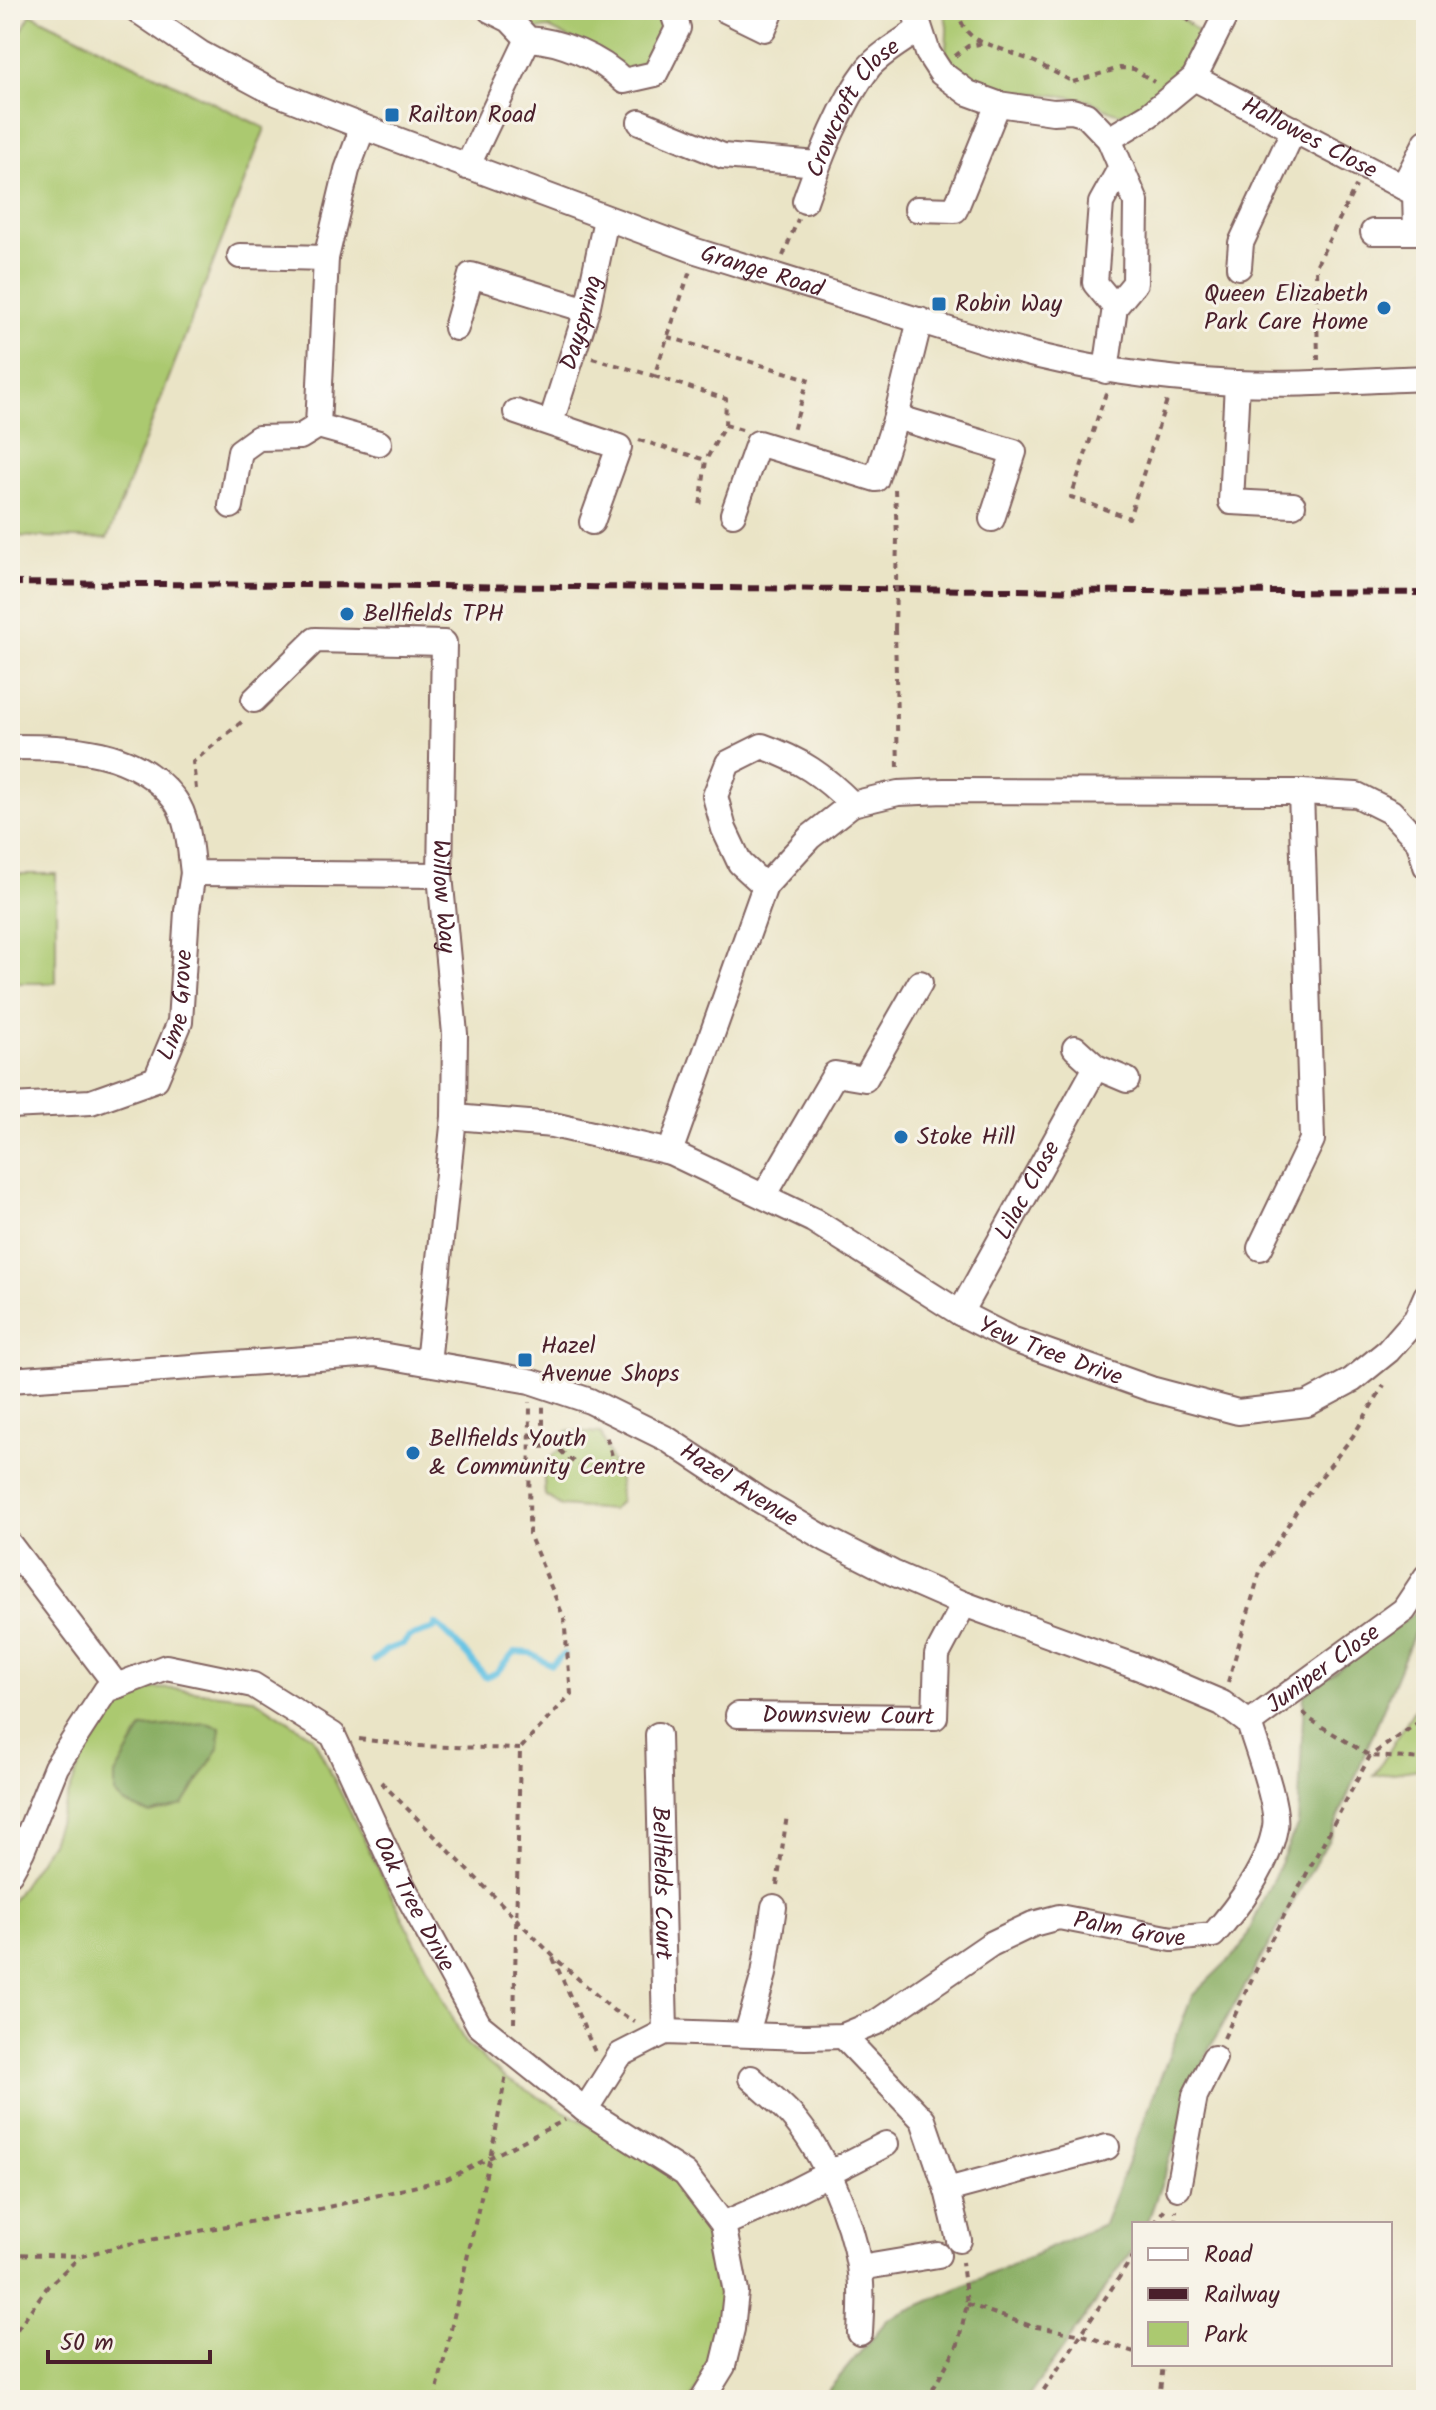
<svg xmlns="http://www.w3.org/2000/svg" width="1436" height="2410" font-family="Kalam,sans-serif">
  <rect width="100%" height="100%" fill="#f7f3e8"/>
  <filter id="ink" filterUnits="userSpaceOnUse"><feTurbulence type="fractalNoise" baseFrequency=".0125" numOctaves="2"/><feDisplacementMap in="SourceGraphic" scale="16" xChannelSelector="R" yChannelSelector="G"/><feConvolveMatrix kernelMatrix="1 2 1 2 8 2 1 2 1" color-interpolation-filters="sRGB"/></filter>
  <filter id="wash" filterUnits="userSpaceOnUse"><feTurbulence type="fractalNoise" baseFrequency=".006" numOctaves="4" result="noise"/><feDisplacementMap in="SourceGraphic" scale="32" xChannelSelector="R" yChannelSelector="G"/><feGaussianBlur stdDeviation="1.8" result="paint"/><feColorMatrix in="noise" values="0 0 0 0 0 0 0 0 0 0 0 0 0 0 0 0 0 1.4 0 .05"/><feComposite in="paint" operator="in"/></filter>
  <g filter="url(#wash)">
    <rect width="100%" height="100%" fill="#eae4c6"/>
    <g fill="#abc970" stroke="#7a744e" stroke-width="2">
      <path d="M512,10H664L670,28L654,63L627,74L619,63L549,28L532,30Z"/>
      <path d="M940,10H1171L1201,34L1178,75L1133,110L1121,114C1108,112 1099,103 1086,100C1027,86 996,105 946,55C945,40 952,21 940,10Z"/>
      <path d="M31,14L265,128L107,539L10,536V51Z"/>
      <rect x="10" y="874" width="46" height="109"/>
      <path d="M567,1431L601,1433L619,1480L620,1501L612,1510L561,1506L545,1495C543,1468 541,1460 566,1446Z"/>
      <path d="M136,1688L175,1689L253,1698L313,1737L465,2043L505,2078L670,2171L699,2215L726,2287L720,2345L691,2400H10V1904L51,1842L89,1740Z"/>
      <path d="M1426,1690V1768L1374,1776Z"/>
    </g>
    <g fill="#88ad62" stroke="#696646" stroke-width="2">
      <path d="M1426,1604L1332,1834L1208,2051L1147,2224H1134V2248L1026,2400H820L888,2319L1104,2224L1192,1996L1242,1947L1298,1824L1304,1695Z"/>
      <path d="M206,1723L220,1727L219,1748L183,1805L150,1814L124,1803L115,1794V1775L142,1728Z"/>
    </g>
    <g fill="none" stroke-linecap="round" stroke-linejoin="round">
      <path stroke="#65c3e4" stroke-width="6" d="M374,1660L386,1650L403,1644L409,1637L434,1629L435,1624C444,1628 477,1666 485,1677L496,1673L515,1652L530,1653L551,1665L564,1654"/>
    </g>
  </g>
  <g filter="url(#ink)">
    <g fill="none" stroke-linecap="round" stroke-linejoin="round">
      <g stroke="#826461" stroke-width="28">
        <g id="minor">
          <path id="s1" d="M137,10L200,53L271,91L363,127L696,251L1011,349C1084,369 1159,379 1235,383C1299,386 1363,380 1426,378"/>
          <path d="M490,10L510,20L528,39C561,41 600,57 624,81L655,74L678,28L672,10"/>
          <path d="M725,10L764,29L772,10"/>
          <path d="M914,10L928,53L941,73L968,93L998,104L1053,112L1072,111L1086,115L1109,139L1136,202L1135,283L1115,307L1106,371"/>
          <path id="s2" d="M1194,78L1426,199"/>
          <path d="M640,122L723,156L818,164"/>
          <path d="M1109,139L1149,115L1194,78L1228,10"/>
          <path d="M467,167L528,39"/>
          <path d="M1403,187L1426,142"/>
          <path id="s3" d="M805,201C821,156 840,105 869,67C881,53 903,41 918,30"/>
          <path d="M917,209L955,210L998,104"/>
          <path d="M1373,232H1416L1415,193"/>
          <path d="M240,256L326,258L347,170L363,127"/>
          <path d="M326,258L318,426L379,443"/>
          <path d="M1239,267L1241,243L1294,129"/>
          <path d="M1115,307L1095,283L1101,203L1121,167"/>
          <path d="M920,320L896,417L1014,452L992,519"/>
          <path d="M456,328L471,275L587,310"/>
          <path d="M1237,383L1231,502L1293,505"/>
          <path d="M516,412L619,447L592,522"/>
          <path id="s4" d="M551,422L587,310L606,219"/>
          <path d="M231,506L240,451L258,438L300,437L318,426"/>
          <path d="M733,514L758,443L876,479L896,417"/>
          <path id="s5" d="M254,700L315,640L444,643L440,875L455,1034L454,1117L428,1363"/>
          <path d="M10,747C70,747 136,748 175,800C189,819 190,851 193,873L440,875"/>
          <path d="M765,886L810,837L852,804"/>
          <path d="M1075,1048L1096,1067L1127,1080"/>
          <path id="s6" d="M10,1106L91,1102L156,1079L180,1022L187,911L193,873"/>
          <path id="s7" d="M454,1117L553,1125L670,1152L813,1220L960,1313L1011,1339L1151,1389L1238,1412L1307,1404L1352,1380L1388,1351L1416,1319L1426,1296"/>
          <path d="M670,1152L765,886L740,863L724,829L715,796L728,763L762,746C801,760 823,775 852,804L898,793L944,791L1301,792L1357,795L1391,812L1419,842L1426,866"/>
          <path d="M764,1196L835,1074L865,1079L920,983"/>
          <path d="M1260,1248L1312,1140L1301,792"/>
          <path id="s8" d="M960,1313L1096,1067"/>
          <path id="s9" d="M10,1380L375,1354L530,1381L590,1401L667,1439L756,1498L826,1539L893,1573L964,1604L1140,1668L1222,1703L1249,1723"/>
          <path d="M10,1545L117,1686"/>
          <path id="s10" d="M738,1715L935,1717L937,1655L964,1604"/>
          <path id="s11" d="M1249,1723L1404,1610L1426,1577"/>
          <path id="s12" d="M658,1735L665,2032"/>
          <path id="s13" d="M10,1873L22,1851L56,1767L106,1690L166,1667L253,1685L333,1735L400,1881L479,2025L585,2110L685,2174L723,2224L736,2292L732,2329L723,2366L702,2400"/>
          <path d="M747,2033L764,1974L774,1907"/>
          <path d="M843,2036L923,2120L947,2190L1107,2147"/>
          <path d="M751,2078C764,2090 779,2102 791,2115C824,2152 851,2218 859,2266C863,2288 861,2311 860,2333"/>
          <path id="s14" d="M585,2110L620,2055L665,2032L805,2037L843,2036L877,2022L991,1944L1033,1924L1059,1917L1172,1939L1213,1935C1238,1907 1269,1865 1275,1827C1279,1806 1256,1746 1249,1723"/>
          <path d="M1178,2188L1195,2096L1214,2058"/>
          <path d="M947,2190L959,2240"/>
          <path d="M723,2224L771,2203L886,2144"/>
          <path d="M860,2268L938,2255"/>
        </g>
      </g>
      <g stroke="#826461" stroke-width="4" stroke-dasharray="6 6" stroke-linecap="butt">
        <path d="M957,10C963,28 967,36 984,43"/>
        <path d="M1176,10L1195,25"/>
        <path d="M955,56L968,46L985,43L1035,62L1073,82"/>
        <path d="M1073,82L1120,68L1134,69L1154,82"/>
        <path d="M1422,92L1426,88"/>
        <path d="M783,256L798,219"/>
        <path d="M668,337L808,379L793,431"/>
        <path d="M592,358L654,376L690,271"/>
        <path d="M1318,360L1316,266L1356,186"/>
        <path d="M654,376L726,399L725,425L706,460L700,507"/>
        <path d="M1106,393L1071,497L1129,518L1167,400"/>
        <path d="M725,425L742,430"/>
        <path d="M639,440L706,460"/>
        <path d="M895,489L897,537"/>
        <path d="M895,629L898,770"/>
        <path d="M196,789L193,762L244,720"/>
        <path d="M531,1433L543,1451V1406"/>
        <path d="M543,1433C572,1460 572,1472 615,1466L605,1432"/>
        <path d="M1228,1682L1261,1568L1304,1499L1353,1436L1384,1385"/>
        <path d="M1303,1712L1311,1720L1370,1756L1426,1759"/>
        <path d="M359,1739L417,1746L520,1749"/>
        <path d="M381,1782L556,1959L614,2011L635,2021"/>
        <path d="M777,1885L787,1815"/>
        <path d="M553,1958L595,2052"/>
        <path d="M514,2023L520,1749L571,1694L564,1618L529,1534L530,1402"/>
        <path d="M1224,2038L1265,1951L1370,1756L1426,1717"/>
        <path d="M1154,2224L1166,2207"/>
        <path d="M1175,2224L1176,2210"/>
        <path d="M10,2254L82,2256L128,2244L315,2210L447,2179L565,2120"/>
        <path d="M967,2304L1031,2326L1083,2335L1134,2352"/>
        <path d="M10,2339L48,2286L80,2257"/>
        <path d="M435,2400L495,2135L506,2074"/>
        <path d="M927,2400L958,2344L967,2304L962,2262"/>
        <path d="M1037,2400L1134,2255"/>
        <path d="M1159,2400L1163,2364"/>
      </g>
      <use href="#minor" stroke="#fff" stroke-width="24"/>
      <path stroke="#4a1f2b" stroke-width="6" stroke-dasharray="12 6" stroke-linecap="butt" d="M10,583L1426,593"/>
      <path stroke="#826461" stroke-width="4" stroke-dasharray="6 6" stroke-linecap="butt" d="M895,629L897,537"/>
    </g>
  </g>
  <g fill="#1f6fb2" stroke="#f7f3e8" stroke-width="3">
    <rect x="384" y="107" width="16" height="16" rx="4"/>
    <rect x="931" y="296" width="16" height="16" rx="4"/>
    <circle cx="1384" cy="308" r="8"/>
    <circle cx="347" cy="614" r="8"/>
    <circle cx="901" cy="1137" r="8"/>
    <rect x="517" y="1352" width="16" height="16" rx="4"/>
    <circle cx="413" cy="1453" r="8"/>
  </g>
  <g text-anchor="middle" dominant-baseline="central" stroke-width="6" stroke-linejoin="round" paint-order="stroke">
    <g font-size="24" fill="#4a1f2b" stroke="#f7f3e8">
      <text stroke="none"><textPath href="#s3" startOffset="106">Crowcroft Close</textPath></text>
      <text stroke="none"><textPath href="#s2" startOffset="130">Hallowes Close</textPath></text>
      <text stroke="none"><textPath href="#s1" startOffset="680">Grange Road</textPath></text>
      <text stroke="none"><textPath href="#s4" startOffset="104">Dayspring</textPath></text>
      <text stroke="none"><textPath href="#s5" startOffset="468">Willow Way</textPath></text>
      <text stroke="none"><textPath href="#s6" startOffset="228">Lime Grove</textPath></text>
      <text stroke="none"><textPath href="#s8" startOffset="140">Lilac Close</textPath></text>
      <text stroke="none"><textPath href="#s7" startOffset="650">Yew Tree Drive</textPath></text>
      <text stroke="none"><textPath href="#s9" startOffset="758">Hazel Avenue</textPath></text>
      <text stroke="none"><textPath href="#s11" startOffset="92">Juniper Close</textPath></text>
      <text stroke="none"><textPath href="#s10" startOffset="110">Downsview Court</textPath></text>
      <text stroke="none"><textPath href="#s12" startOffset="148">Bellfields Court</textPath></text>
      <text stroke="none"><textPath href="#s13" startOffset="642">Oak Tree Drive</textPath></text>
      <text stroke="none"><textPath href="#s14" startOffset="614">Palm Grove</textPath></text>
    </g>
    <g font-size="24" fill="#4a1f2b" stroke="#f7f3e8" text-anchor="start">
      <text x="408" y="115">Railton Road</text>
      <text x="1368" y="294" text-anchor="end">Queen Elizabeth<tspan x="1368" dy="28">Park Care Home</tspan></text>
      <text x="955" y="304">Robin Way</text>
      <text x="363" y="614">Bellfields TPH</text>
      <text x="917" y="1137">Stoke Hill</text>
      <text x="541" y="1346">Hazel<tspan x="541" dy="28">Avenue Shops</tspan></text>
      <text x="429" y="1439">Bellfields Youth<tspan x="429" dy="28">&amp; Community Centre</tspan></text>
    </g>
  </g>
  <rect width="1436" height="2410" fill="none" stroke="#f7f3e8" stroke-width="40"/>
  <rect x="1132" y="2222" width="260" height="144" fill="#f7f3e8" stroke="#b29e9c" stroke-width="2"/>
  <rect x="1148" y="2248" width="40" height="12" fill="#ffffff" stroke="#b29e9c" stroke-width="2"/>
  <text x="1204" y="2262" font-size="24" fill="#4a1f2b">Road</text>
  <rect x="1148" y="2288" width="40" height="12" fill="#4a1f2b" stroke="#b29e9c" stroke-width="2"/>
  <text x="1204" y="2302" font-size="24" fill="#4a1f2b">Railway</text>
  <rect x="1148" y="2322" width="40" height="24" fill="#abc970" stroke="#b29e9c" stroke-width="2"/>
  <text x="1204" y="2342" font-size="24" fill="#4a1f2b">Park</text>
  <path d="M48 2350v12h162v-12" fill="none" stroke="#4a1f2b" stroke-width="4"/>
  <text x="60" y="2350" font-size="24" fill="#4a1f2b" stroke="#f7f3e8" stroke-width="6" paint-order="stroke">50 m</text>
</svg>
